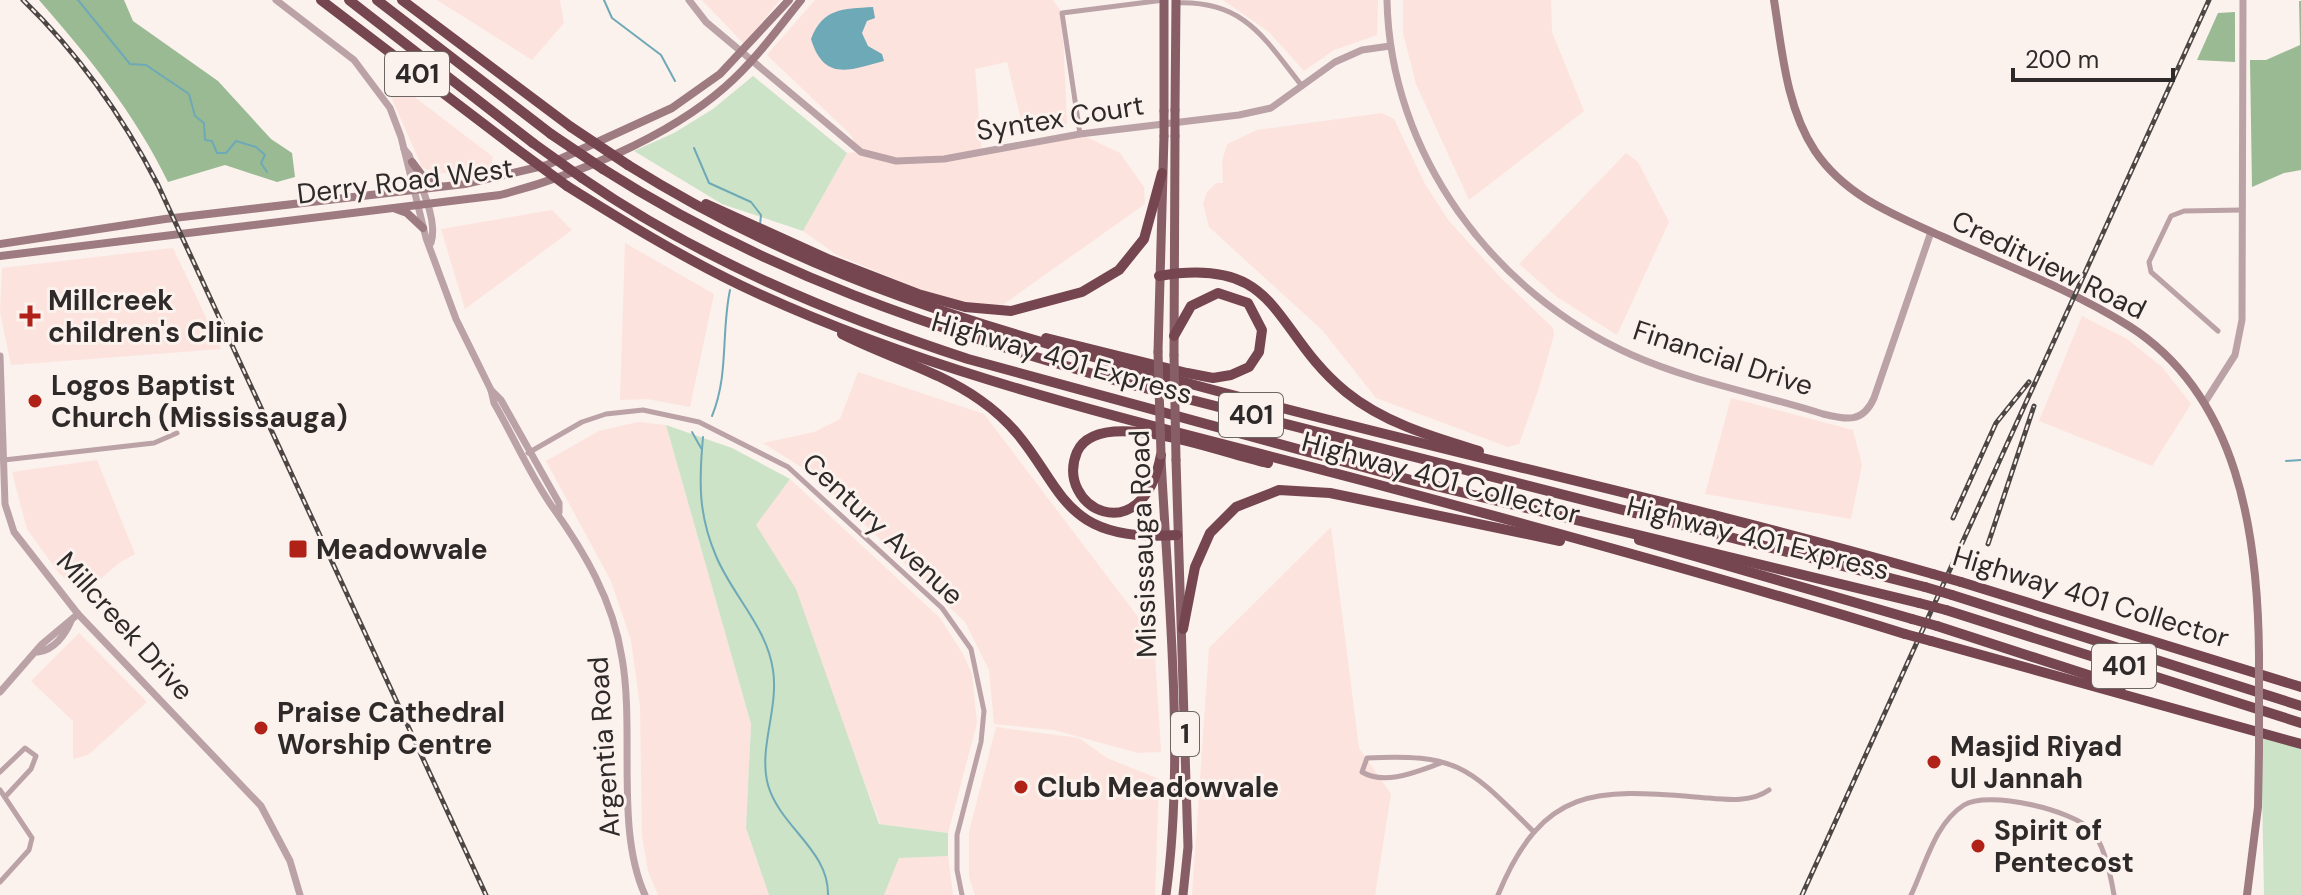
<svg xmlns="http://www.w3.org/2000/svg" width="2301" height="895" font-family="'DM Sans',sans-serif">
  <rect width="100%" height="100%" fill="#fbf1ed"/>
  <g fill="#fde3de">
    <path d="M437,0H560L564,23L532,60Z"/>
    <path d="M702,0H780L744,44Z"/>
    <path d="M815,0H1053L1062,13L1067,124L1024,132L1007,62L975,69L982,153L1080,134L1120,153L1144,187L1145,204L991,313L970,310L837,255L803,231L847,153L861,152L849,133L767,55Z"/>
    <path d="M1223,0H1378L1377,35L1334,50L1304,71L1269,32Z"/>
    <path d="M1403,0H1551L1552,32L1584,111L1469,200L1416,84L1403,33Z"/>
    <path d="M391,79L493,157L491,169L436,174L422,167L389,92Z"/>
    <path d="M1382,113L1394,119L1425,184L1449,221L1500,277L1553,328L1554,335L1539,388L1519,444L1508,447L1376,398L1322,330L1209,227L1203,204L1207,192L1216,183H1223L1222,162L1227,144L1257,130Z"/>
    <path d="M1626,153L1638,162L1669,222L1617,335L1557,297L1519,264Z"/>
    <path d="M552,210L572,230L465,309L441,229Z"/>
    <path d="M625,243L714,294L690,407L647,399L620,400Z"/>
    <path d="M173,248L221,349L11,365L0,312L2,268Z"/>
    <path d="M2082,316L2127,339L2162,367L2191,404L2152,466L2039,421Z"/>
    <path d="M858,372L984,414L1154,638L1161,752L1138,753L1054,730L994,724L989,670L965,622L814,475L763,443L814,432L840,419Z"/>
    <path d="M1731,398L1853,430L1862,465L1851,519L1705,494Z"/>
    <path d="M638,422L666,425L751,724L746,828L769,895H658L648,871L642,836L640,706L631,640L611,581L546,461L599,431Z"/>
    <path d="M97,460L135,554L119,563L83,594L58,572L27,529L12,472Z"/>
    <path d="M790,479L940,618L963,654L972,674L977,723L948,833L880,824L810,636L755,525Z"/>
    <path d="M1331,527L1359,748L1391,794L1375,895H1192L1209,648Z"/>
    <path d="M79,633L147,702L88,755L73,759V721L31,681Z"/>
    <path d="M996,727L1079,738L1107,758L1159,779L1155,895H975L969,877V832Z"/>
    <path d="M904,856H948L953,895H884L899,858Z"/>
  </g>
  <g fill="#cce3c8">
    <path d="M753,76L847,153L803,231L722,204L634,151L674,133L713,109Z"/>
    <path d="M666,425L732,448L790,479L756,525L796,589L879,824L948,833V856L899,858L884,895H769L746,828L751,724Z"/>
    <path d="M2261,736L2301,749V895H2264Z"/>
  </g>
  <g fill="#9aba93">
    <path d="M39,0H124L133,21L218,81L271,139L292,153L295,177L277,182L225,165L168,182C135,114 89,57 39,0Z"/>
    <path d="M2299,1H2301V170L2284,173L2252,187L2250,60H2266L2300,45Z"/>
    <path d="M2235,12V62L2197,60L2218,13Z"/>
  </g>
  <path fill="#6ea9b7" d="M873,7L875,18L867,21L862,33L868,46L882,54L884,61C850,70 824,82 811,39C823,8 842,9 873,7Z"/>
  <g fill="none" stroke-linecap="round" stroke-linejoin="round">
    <g stroke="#6ea9b7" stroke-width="2">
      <path d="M78,0L130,64L146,65L189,94L195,116L204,123L205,140L212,141L217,153H226L236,141L256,147L265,155L261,163L267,172"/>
      <path d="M604,0L612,18L661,55L675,81"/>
      <path d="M694,148L709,183L751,202L761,215L760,225"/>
      <path d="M712,416C729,375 721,332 730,290"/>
      <path d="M692,432L701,448"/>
      <path d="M703,437C699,481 698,514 716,556C732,595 767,627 773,670C779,709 758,748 768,785C780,827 829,850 828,895"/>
      <path d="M2286,461L2301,460"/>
    </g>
    <g stroke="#baa2a6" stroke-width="5">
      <path d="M1176,3C1244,0 1264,38 1302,86"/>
      <path d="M1080,134L1062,13L1164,0"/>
      <path d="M2218,331L2151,272L2149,262L2171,216L2184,211L2242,210"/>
      <path d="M528,453L582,422L606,414L643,410L699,422L788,467L942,608L971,649L984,711L981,742L957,835V870L962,895"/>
      <path d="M4,460L154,443L177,433"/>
      <path d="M1441,763C1418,771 1385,786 1362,772L1367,758C1460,753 1470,769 1534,832"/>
      <path d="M0,772L25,748L36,756L31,769L5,797"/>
      <path d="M0,790L32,838L29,850L0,882"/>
      <path d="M1498,895C1545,780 1602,790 1709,798C1729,800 1752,802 1769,790"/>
      <path d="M1911,895C1925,866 1935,823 1964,805C1988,790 2074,810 2092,831C2104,845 2111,877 2114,895"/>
    </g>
    <g stroke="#baa2a6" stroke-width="7">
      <path d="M276,0L354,60L390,108L401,137L426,238L456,319L491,390L494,403C513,436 529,473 551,505C584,551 613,600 622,658C635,731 615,830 645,895"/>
      <path d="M689,0L706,22L861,152L896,161L944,159L1080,134L1239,115L1271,108L1335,62L1362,50L1390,46"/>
      <path d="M1387,0C1390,154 1493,293 1632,355C1693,382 1760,394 1823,414C1847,420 1863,423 1874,398L1931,232"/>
      <path d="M404,149L409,155C417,178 439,219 431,243"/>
      <path d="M0,356L5,504L14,532L78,614L261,806L290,861L300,895"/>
      <path d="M491,390L501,400L559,503V512"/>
      <path d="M2205,402L2235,355L2242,320L2243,0"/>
      <path d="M38,652C54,650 65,635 71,621"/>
      <path d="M0,692L41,645L78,614"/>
    </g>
    <g stroke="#9d7b80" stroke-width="8">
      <path d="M1774,0C1782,50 1786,107 1815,151C1846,197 1895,215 1943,237C2005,265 2072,290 2129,326C2239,396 2258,535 2259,655"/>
      <path d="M412,162L424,178L441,186"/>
      <path d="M396,209L407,213L423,228"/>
      <path d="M0,244L165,219L465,184L547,165L672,108L720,74L789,0"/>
      <path d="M0,256L500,195C574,176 667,138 725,87C754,62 777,30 801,0"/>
      <path d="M2247,895L2258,807L2259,752"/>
    </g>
    <g stroke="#885e66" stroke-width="9">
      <path d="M1175,110L1176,0"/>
      <path d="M1164,111V0"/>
      <path d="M1158,352L1164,136"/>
      <path d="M1174,355L1175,136"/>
      <path d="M1161,458C1168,598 1185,756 1166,895"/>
      <path d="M1176,460L1188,847L1183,895"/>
    </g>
    <g stroke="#75464f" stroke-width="10">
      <path d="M321,0L514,147"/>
      <path d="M349,0L533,143"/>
      <path d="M377,0L551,134"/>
      <path d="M402,0L571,127"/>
      <path d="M628,165C811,280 986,328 1191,384C1438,451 1687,503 1933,574"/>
      <path d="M603,169C771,276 932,328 1121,382L1925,587"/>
      <path d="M582,178C699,259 833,315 968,359L1411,480L1919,603"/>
      <path d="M567,186C623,221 680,256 740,285C935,378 1150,424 1357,479C1541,528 1724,578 1905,634"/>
      <path d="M706,204L830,260L918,294L965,307L1011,311L1082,292L1119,270L1144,239L1162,173"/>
      <path d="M1159,276C1282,255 1271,331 1346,392C1384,423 1433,437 1479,451"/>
      <path d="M842,334C887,357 939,371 980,400C1068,461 1039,545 1177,535"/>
      <path d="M1046,338L1187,373L1213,378L1231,375L1249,367L1259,352L1262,330L1248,303L1218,293L1191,306L1174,336"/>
      <path d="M1161,455C1142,554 1054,507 1077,452C1099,403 1227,455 1268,463"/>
      <path d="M1639,540L1912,619"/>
      <path d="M1961,582L2301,687"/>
      <path d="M1952,595L2301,706"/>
      <path d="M1946,610L2301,723"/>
      <path d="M1937,626L2122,686"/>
      <path d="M1183,629L1195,567L1210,533L1236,507L1279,490L1330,493L1560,541"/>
      <path d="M1931,641L2301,744"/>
    </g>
    <g stroke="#4c4745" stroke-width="5">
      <g id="rail">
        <path d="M23,0C79,54 123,117 158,185L486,895"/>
        <path d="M1953,518L1996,423L2029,382"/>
        <path d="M1988,544L2034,406"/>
        <path d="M1802,895L2209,0"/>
      </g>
    </g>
    <use href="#rail" stroke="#fbf1ed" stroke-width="2" stroke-dasharray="6" stroke-linecap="butt"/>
    <path stroke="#9d7b80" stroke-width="8" d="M2259,655V752"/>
    <g stroke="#885e66" stroke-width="9">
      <path d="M1175,110V136"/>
      <path d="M1164,111V136"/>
      <path d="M1158,352L1161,455"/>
      <path d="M1174,355L1176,460"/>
    </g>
    <g stroke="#75464f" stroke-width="10">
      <path d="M571,127L628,165"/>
      <path d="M551,134L603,169"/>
      <path d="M533,143L582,178"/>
      <path d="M514,147L567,186"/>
      <path d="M1933,574L1961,582"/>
      <path d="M1925,587L1952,595"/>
      <path d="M1919,603L1946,610"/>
      <path d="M1912,619L1937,626"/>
      <path d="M1905,634L1931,641"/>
    </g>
  </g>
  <g fill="#b02117" stroke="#fbf1ed" stroke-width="3">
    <path d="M26 304h8v8h8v8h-8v8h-8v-8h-8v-8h8z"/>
    <circle cx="35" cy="401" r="8"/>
    <rect x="288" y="539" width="20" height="20" rx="4"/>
    <circle cx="261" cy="728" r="8"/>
    <circle cx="1934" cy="762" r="8"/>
    <circle cx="1021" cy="787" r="8"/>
    <circle cx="1978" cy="846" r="8"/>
  </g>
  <g text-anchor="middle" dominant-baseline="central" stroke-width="6" stroke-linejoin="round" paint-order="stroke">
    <g fill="#fbf1ed" stroke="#6c6664" stroke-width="2">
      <rect x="385" y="52" width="64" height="44" rx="6"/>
      <rect x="1219" y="393" width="64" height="44" rx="6"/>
      <rect x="2092" y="644" width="64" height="44" rx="6"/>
      <rect x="1171" y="712" width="28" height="44" rx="6"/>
    </g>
    <g font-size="26" font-weight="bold" fill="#2e2a29">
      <text x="417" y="74">401</text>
      <text x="1251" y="415">401</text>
      <text x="2124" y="666">401</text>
      <text x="1185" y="734">1</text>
    </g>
    <g font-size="28" fill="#2e2a29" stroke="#fbf1ed">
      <text transform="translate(1060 118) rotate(-9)">Syntex Court</text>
      <text transform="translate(405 181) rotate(-7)">Derry Road West</text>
      <text transform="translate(2049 265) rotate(26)">Creditview Road</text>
      <text transform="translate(1062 358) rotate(16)">Highway 401 Express</text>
      <text transform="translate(1723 358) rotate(18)">Financial Drive</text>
      <text transform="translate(1441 478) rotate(15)">Highway 401 Collector</text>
      <text transform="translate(883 529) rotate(43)">Century Avenue</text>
      <text transform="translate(1758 538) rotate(14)">Highway 401 Express</text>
      <text transform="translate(1143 544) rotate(-92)">Mississauga Road</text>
      <text transform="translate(2091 597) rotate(17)">Highway 401 Collector</text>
      <text transform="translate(125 626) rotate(48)">Millcreek Drive</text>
      <text transform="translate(604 747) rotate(-94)">Argentia Road</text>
    </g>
    <g font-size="28" font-weight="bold" fill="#2e2a29" stroke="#fbf1ed" text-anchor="start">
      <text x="48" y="300">Millcreek<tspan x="48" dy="32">children's Clinic</tspan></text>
      <text x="51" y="385">Logos Baptist<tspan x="51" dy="32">Church (Mississauga)</tspan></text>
      <text x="316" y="549">Meadowvale</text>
      <text x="277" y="712">Praise Cathedral<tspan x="277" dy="32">Worship Centre</tspan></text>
      <text x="1950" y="746">Masjid Riyad<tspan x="1950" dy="32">Ul Jannah</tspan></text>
      <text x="1037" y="787">Club Meadowvale</text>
      <text x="1994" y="830">Spirit of<tspan x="1994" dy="32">Pentecost</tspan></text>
    </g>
  </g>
  <path d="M2013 68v12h160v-12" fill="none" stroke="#2e2a29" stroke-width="4"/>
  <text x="2025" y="68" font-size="24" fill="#2e2a29" stroke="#fbf1ed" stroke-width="6" paint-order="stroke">200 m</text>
</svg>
